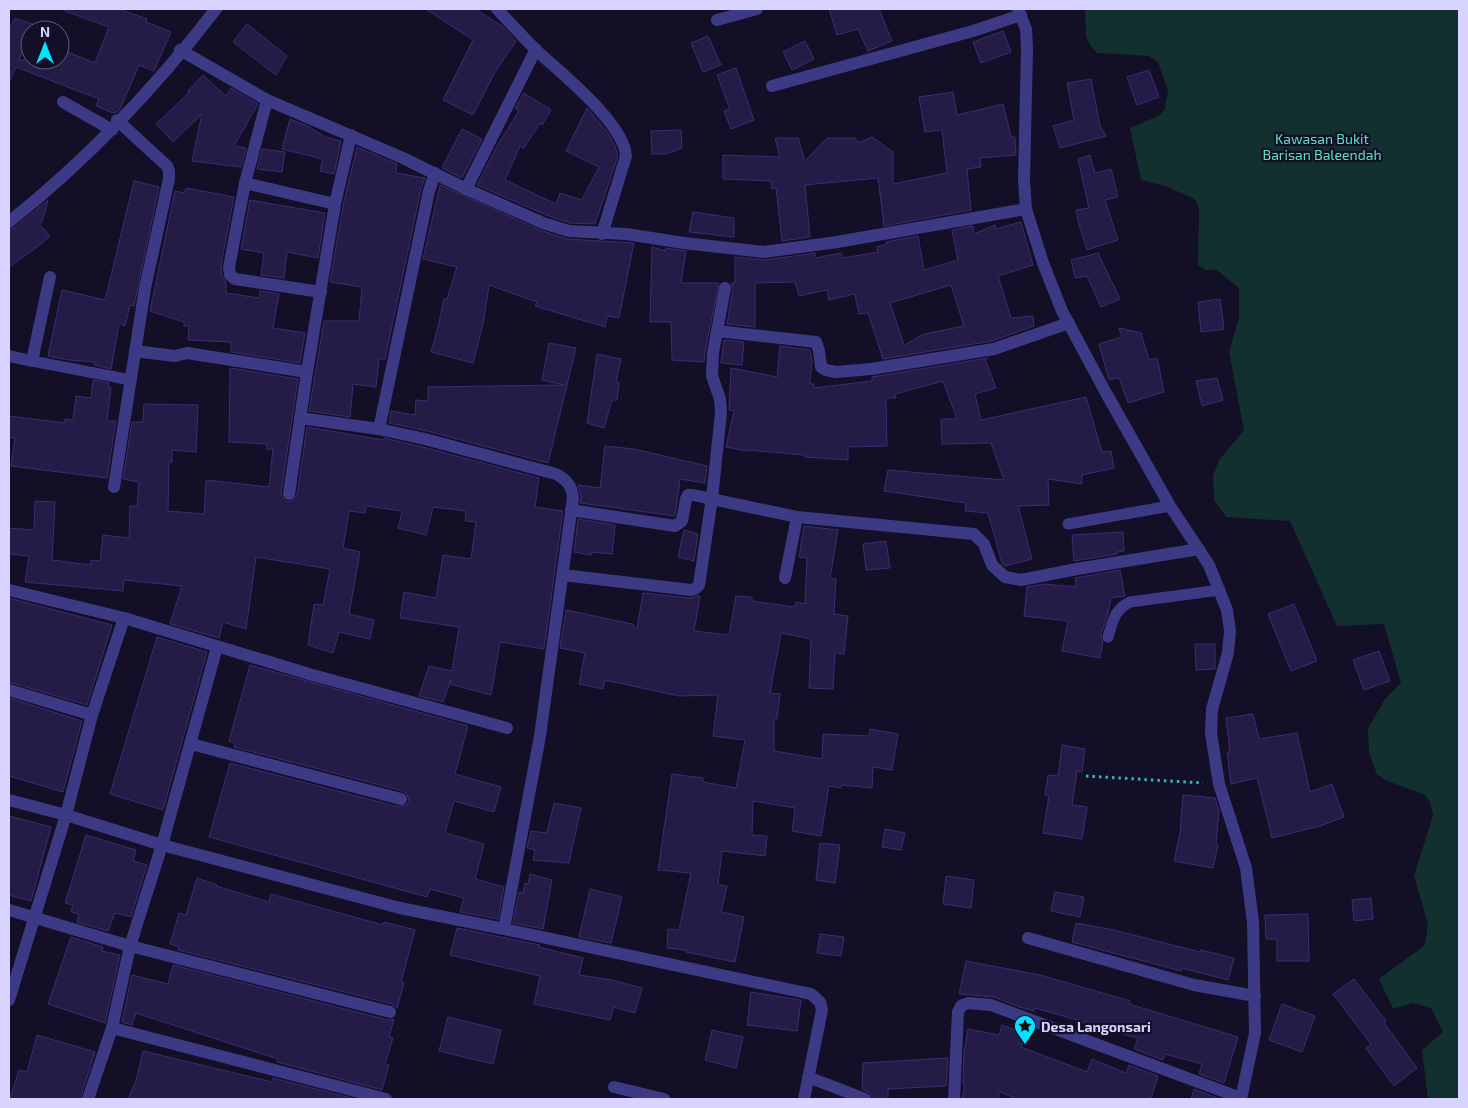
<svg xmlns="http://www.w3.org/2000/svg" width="1468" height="1108" font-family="'Exo 2',sans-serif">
  <rect width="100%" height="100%" fill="#130f26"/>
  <path fill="#12302f" d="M1085,9H1459V1099H1428L1422,1050L1443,1032L1431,1008L1412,1003L1393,1009L1379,979L1425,945L1428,924L1414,876L1433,815L1431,804L1425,795L1385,780L1377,774L1369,753L1368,728L1385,699L1401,683L1384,624L1337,626L1290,521L1226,517L1214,500L1213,476L1219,460L1244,430L1229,352L1239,318V288L1217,270H1206L1198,265L1199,209L1195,199L1165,186L1141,180L1130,128L1158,116L1165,109L1168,90L1158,62L1149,56L1097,53L1090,45L1086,36Z"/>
  <g fill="#241b47" stroke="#3b2d73" fill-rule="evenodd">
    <path d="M65,9H119L147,19L146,22L171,32L154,71L139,65L120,109L117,112L113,113L96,106L99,99L16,67L9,82V30L15,18L35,25L30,30L19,60H60V49L95,63L109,27L65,11Z"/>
    <path d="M426,9H475L502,26L516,41L495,72L473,115L443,100L473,40Z"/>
    <path d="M829,9H879L892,41L868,51L858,29L837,35Z"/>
    <path d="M247,24L287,56L276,75L233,42Z"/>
    <path d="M1003,31L1011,52L981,63L973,42Z"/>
    <path d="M708,36L721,65L703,72L691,43Z"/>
    <path d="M805,41L814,59L792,70L783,52Z"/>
    <path d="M736,68L754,120L731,129L724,111L730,109L717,75Z"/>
    <path d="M1149,70L1159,97L1137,105L1127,77Z"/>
    <path d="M203,75L226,96L231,88L258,104L234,146L246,148L241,167L192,161L202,114L173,142L156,124L189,93L188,91Z"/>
    <path d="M1091,79L1100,126L1106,136L1060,148L1053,126L1074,120L1067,83Z"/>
    <path d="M953,92L957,115L1003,104L1011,137H1015L1016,155L980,158L981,167L967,169L971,210L884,226L878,178L805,185L810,237L782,241L776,188L772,189L771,181L723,179V155L780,157L775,138H798L805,161L827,138H855L858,143L872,137L893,152V184L947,173L942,130L925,132L919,97Z"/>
    <path d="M524,93L551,110L542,125L540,123L524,148L520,146L505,180L556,204L560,193L582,200L599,167L566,151L587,108L608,133L615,146L618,156L595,224L570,223L546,215L477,185L497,146L519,111L515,108Z"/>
    <path d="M290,119L308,126L325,137L341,141L334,174L320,171L323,159L282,149Z"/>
    <path d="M462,129L482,139L462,178L442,168Z"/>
    <path d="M681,130L682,148L666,154H652L651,131Z"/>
    <path d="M357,147L397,164L396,173L425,178L421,189L385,359H379L376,387L353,384L350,417L309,411L324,321H359L362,287L330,282L343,206Z"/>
    <path d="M262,149L285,152L282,172L257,169Z"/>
    <path d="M1090,155L1095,173L1111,169L1118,197L1105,200L1118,240L1087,250L1078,221L1076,210L1089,208L1078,159Z"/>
    <path d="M134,181L159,187L134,306L130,305L125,326L119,324L111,369L94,365L95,362L69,360L48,356L62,290L105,300Z"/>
    <path d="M440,185L540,230L567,239L634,243L619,318L607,316L605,327L535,306L537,302L489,285L484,319L473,363L431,352L438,327L444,299H447L457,267L423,259Z"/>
    <path d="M186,188L234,197L221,265L222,276L226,282V293L259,298L260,291L279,294L273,328L305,333L300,363L231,352V342L188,340L189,326H184V322L150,311L175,191L184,193Z"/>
    <path d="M48,200L42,222L39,224L50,236L36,248L9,267V230L14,228Z"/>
    <path d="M250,200L325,213L318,258L287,252L284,278L261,275L264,253L241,249Z"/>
    <path d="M693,212L734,218V237L689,232Z"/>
    <path d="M1021,222L1033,265L998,276L1011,318L1033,316L1034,326L992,341L883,359L868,313L859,314L855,294L829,300L827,290L799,296L795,282L755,283V327L727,324L733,289L731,283H735V257L765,260L815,253L816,258L841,253L843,258L878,252L877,247L887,244L886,242L918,236L924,270L958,260L952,230L973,226L974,234L995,225L996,229ZM951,285L964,326L924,334L904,345L890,303Z"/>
    <path d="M652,247L665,251L666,248L686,251L681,283H719L705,352L704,362L672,360L671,322H650Z"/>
    <path d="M1098,253L1120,299L1101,307L1087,276L1075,278L1071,260Z"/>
    <path d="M1220,299L1224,329L1201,332L1198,302Z"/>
    <path d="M1119,328L1141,333L1149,360L1157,358L1164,392L1128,403L1119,378L1109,380L1099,344L1122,337Z"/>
    <path d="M724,340L744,342L742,365L721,363Z"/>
    <path d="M549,343L576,348L548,463L427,431L389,423L391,411L415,415L416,400L428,401V387L564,385L542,380Z"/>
    <path d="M780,346L810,350L812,360L810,384H814V388L872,381V377L988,358L985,359L996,388L975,394L981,420L1086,397L1102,452L1111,451L1114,468L1082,475V484L1048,479L1049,505L1018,506L1032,559L1005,566L1002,563L988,513L965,511L966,503L884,491L888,470L1004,480L991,443L942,444L941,419H957L943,381L895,394L896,398H886L887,446L848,447V460L805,457V455L747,450L746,451L726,447L734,411L729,410L731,368L777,377Z"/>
    <path d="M597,354L621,359L616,382L619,383L617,400H612L604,428L587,423Z"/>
    <path d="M230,368L298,379L281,493L282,497L287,502L292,501L297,495L307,427L383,440L384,438L423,447L539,478L535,507L563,511L544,649L500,642L491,695L450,684L451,680L443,702L419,696L429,666L452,671L459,627L400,618L404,592L436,598L443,555L471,559L476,522L465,521L466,511L433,507L426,535L398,528L402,511L366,506L365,513L349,511L343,548L360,552L349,614L374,620L370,639L339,632L333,653L308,645L314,604L323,605L330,569L256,557L246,629L223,622L219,638L170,624L182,586L124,580L123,591L25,582L29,556L9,554V528L34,530L35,501L55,502L52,560L91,565V560L100,561L103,535L129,538L130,506H137L139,482L123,479L132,422H143L144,404L198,405L196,452L172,450V462H169L168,511L204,514L206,480L269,487L273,449H267V444L229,442Z"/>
    <path d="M1217,378L1223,400L1202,406L1196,381Z"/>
    <path d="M93,380L109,383L108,387H111L107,421H116L107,478L11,466L15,438L9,437V416L65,423V419L73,420L76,396L91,398Z"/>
    <path d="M605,446L634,449L707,466L705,483L680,479L675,516L580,503L581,497L578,485L600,488Z"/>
    <path d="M578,519L615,525L612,554L592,552L591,555L574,552Z"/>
    <path d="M804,526L838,530L830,579H836L834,614L848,616L844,654L835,653L833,689L809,688L811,639L781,633L770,693L780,694L777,719H774V751L822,759L823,734L869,736L870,729L898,734L892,770L873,767L872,788L841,785V788L829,786L821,836L792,831L795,808L753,801L752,835L767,836L765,856L722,851L718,885L727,886L721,912L744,917L735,962L686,952V950L667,948L668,929L679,930L691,873L658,870L672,774L703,778V782L736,788L745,740L713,736L718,695L679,696L605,680L603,689L579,684L585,653L560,648L566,610L632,624L637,629L643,593L690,598L698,596H700L694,631L729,635L736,596L752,597V601L794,607L796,602L805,604L807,558L799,557Z"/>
    <path d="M684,530L698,534L694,561L678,557Z"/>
    <path d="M1123,532L1124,551L1117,552V554L1074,561L1072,535Z"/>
    <path d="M886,541L890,568L866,570L863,544Z"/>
    <path d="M1120,570L1125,596L1111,598L1108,613L1101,635L1103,642L1100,658L1062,651L1068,621L1024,616L1027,587L1044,584L1076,587L1075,578Z"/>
    <path d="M9,598L112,625L87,705L9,682Z"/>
    <path d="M1294,604L1317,661L1291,671L1268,614Z"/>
    <path d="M157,637L207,652L163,810L110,794Z"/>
    <path d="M1195,644H1215V669L1196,670Z"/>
    <path d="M1379,651L1390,681L1364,690L1353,660Z"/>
    <path d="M250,665L468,726L455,774L501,787L494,812L454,801L445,833L484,844L475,879L504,887L498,919L460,912L464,898L430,889L427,897L209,837L230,763L399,807L406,805L409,801L407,794L403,791L234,747L235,743L229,741Z"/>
    <path d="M9,698L82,721L63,792L9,776Z"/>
    <path d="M1253,714L1259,739L1297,733L1310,792L1332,784L1344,817L1320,826L1272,838L1257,778L1231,784L1227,752H1230L1226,718Z"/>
    <path d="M1062,745L1085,749L1082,772L1077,771L1072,805L1087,807L1082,839L1043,833L1049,796L1045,795L1048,775L1058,776Z"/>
    <path d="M1183,795L1215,798L1219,810L1216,844L1218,845L1213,868L1174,861L1180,833Z"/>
    <path d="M554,803L581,808L569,863L533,860L535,850L527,848L531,831L547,833Z"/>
    <path d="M9,816L51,827L31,901L9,895Z"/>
    <path d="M885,829L905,833L901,850L882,847Z"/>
    <path d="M86,835L136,850L133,861L147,865L131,917L115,913L108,931L77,922L79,914L71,912L73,905L65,903Z"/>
    <path d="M820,843L840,845L835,883L816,880Z"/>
    <path d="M530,874L552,880L543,929L513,923L519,892L523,893L525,883L528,884Z"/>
    <path d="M946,876L974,880L971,908L943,904Z"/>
    <path d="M197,878L217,885L216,886L269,902L271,894L383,925L384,922L415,930L401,982L404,983L397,1008L392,1004L178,950L179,947L170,944L179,913L186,915Z"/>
    <path d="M590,889L622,897L611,943L579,937Z"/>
    <path d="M1055,892L1084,897L1080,917L1051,911Z"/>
    <path d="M1371,898L1373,919L1354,921L1352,900Z"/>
    <path d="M1308,914L1309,961H1277V939H1266L1265,915Z"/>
    <path d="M1076,923L1114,930L1200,952L1201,950L1234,958L1228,980L1182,968L1181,971L1072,942Z"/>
    <path d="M457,928L540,945L539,947L583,958L579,975L612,980L642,988L635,1013L614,1007L610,1020L534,1004L540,976L450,955Z"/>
    <path d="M820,934L844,937L841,956L817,953Z"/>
    <path d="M71,937L103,947L102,951L120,955L105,1023L48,1004Z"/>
    <path d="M966,961L1040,975L1130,1001L1129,1004L1238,1037L1224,1083L1199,1074L1202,1064L1165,1054L1163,1060L1134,1049L1138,1038L1084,1024V1022L1035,1008L1034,1011L1019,1007L994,997L959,994Z"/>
    <path d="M173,965L388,1020L394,1019L389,1037L393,1038L385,1064L389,1065L382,1090L277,1062L278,1059L136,1013L132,1025L122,1022L132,975L168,984Z"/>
    <path d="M1354,979L1386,1021L1384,1023L1417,1068L1394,1086L1366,1048L1371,1044L1333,994Z"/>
    <path d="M751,992L801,1000L797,1031L747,1025Z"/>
    <path d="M1282,1004L1315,1016L1302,1052L1269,1040Z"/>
    <path d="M448,1017L501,1030L493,1064L439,1051Z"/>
    <path d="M1002,1025L1026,1034L1021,1047L1087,1072L1092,1059L1126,1073L1129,1065L1158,1076L1151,1099H1018L999,1092L998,1099H962L965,1085H963L964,1053L968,1029L999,1035Z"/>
    <path d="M712,1030L743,1037L736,1068L705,1060Z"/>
    <path d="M37,1035L95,1052L80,1099H10L19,1070L27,1072Z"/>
    <path d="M143,1051L272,1082L273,1078L355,1099H128L136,1081Z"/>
    <path d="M948,1058L946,1086L888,1089V1099H873L871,1094L862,1089L863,1063Z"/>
    <path d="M1194,1089L1220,1099H1191Z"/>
  </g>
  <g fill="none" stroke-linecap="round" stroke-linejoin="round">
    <path stroke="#2fb8b0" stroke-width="3" stroke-dasharray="2.5 4" stroke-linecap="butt" d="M1086,776L1203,783"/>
    <g stroke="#3d3a85" stroke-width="11">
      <path d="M32,361L131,380"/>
      <path d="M1068,524L1170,506"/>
      <path d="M1108,637C1113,621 1114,610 1130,602L1220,590"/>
    </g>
    <g stroke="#3d3a85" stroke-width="12">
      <path d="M497,9C510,23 523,37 537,51C561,73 624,123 626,156L602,234"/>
      <path d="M1018,9L1026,29L1027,49L1024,180L1026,209L1043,263L1062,311L1106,393L1170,506L1209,565L1227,610L1230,631L1228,653L1212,709L1211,733L1219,784L1246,868L1253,922L1255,1033L1241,1099"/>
      <path d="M717,20L757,9"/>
      <path d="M182,52L180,50L267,100L403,158L466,189L543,223L569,231L626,234L684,243L764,252L837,242L1026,209"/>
      <path d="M772,86L973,31L1021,15"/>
      <path d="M267,100L245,183L229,267L230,275L235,279L321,292"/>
      <path d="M63,102L112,130"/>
      <path d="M245,183L335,204L351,135"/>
      <path d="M466,189L536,49"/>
      <path d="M9,222C87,160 155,88 216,9"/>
      <path d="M717,331L816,342L819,351L821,367L826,370L836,372L871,369L994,349L1069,323"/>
      <path d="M135,351L175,356L187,353L307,372"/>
      <path d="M9,356L32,361L50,277"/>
      <path d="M300,418L379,429L425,439L556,474C567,480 572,486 573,498L540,736L504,929L811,994L820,1002L822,1010L804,1099"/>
      <path d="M379,429L429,191L435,173"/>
      <path d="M114,487L145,288L169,179V171L167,166L117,120L121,121"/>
      <path d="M289,494L307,372L335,204"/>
      <path d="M571,510L675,526L682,521L686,499L688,495H693L797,517L974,534L984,544L992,565L1005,577L1021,580L1077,569L1199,549"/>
      <path d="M563,575L691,590L695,589L699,585L712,498L721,413L720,399L712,376L713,353L725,288"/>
      <path d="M785,578L797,517"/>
      <path d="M9,590L124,618L309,674L507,728"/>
      <path d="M9,690L92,715"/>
      <path d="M191,744L401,799"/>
      <path d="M9,800L66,815L162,845L400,908L504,929"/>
      <path d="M9,910L130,946L390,1012"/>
      <path d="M1028,938L1194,985L1255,996"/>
      <path d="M9,1000L66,815L92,715L124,618"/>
      <path d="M112,1028L386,1099"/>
      <path d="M808,1077L865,1099"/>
      <path d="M614,1087L664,1099"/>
      <path d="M88,1099L112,1028L130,946L162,845L217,647"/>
      <path d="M954,1099L958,1012L961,1006L968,1003L991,1005L1241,1098"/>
    </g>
  </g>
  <defs>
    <g id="sight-pin" transform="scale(1.125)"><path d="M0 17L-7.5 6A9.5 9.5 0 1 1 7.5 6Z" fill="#00e5ff" stroke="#130f26"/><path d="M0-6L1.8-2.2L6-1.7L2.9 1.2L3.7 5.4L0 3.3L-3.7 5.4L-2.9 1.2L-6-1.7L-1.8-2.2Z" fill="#111"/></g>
  </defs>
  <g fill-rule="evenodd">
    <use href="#sight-pin" x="1025" y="1026"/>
  </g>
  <g text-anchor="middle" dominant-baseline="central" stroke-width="4.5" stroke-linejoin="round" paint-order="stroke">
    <g font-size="14" fill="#5fe0c0" stroke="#130f26">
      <text x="1322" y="138">Kawasan Bukit<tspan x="1322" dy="16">Barisan Baleendah</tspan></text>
    </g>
    <g font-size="14" font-weight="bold" fill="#d9d4ff" stroke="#130f26" text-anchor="start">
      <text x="1041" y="1026">Desa Langonsari</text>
    </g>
  </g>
  <rect width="1468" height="1108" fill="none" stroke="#d9d4ff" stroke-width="20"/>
  <g transform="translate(45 45)"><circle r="24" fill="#130f26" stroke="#625e7d"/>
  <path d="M0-4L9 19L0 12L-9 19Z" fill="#00e5ff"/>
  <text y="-8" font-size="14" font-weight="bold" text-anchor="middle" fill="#d9d4ff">N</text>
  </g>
</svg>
